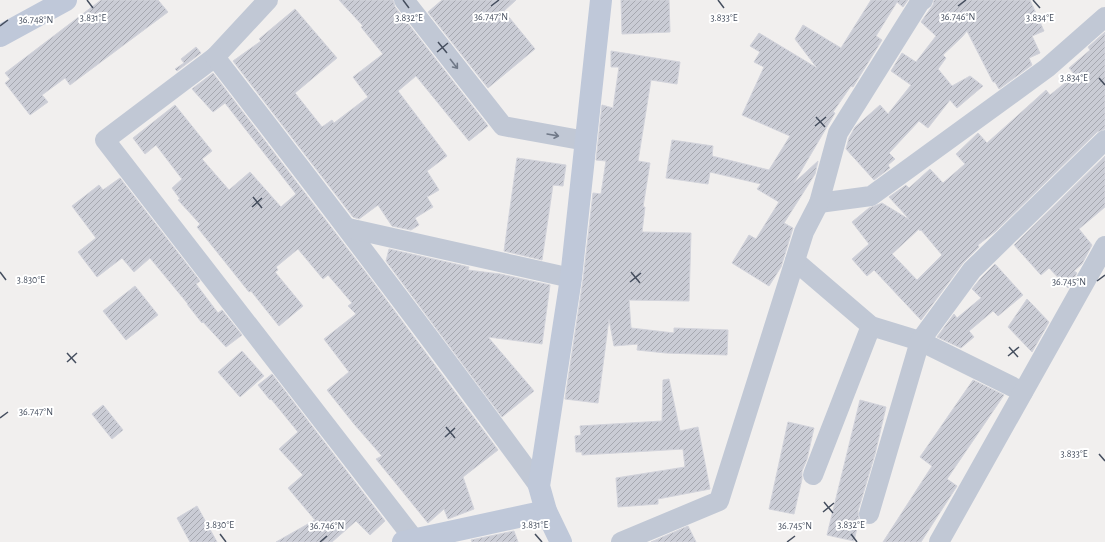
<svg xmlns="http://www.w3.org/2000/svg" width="1105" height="542" font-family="'Alegreya Sans',sans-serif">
  <defs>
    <pattern id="building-hatch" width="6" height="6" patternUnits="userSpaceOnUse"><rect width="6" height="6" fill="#caccd5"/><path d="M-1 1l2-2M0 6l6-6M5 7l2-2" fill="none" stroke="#a6a8b0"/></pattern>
  </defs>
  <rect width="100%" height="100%" fill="#f1efee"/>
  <g fill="url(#building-hatch)" stroke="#d2d3db" fill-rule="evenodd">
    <path d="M101,0H158L168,12L70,85L65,78L42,95L48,102L30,115L5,83L10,79L5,73Z"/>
    <path d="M339,0H393L395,7L488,126L469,141L416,76L398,91L447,156L427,171L439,190L427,197L433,207L415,218L419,225L411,230L392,226L378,205L359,219L353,217L233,61L261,41L259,39L295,9L337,58L295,93L322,127L332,120L334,123L368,97L353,77L383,54L361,27L363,26Z"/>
    <path d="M442,0H516L504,11L535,49L488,88L428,12Z"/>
    <path d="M621,0H669L670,32L622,34Z"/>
    <path d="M871,0H908L903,7L897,2L876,36L882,40L853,87L851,86L833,112L835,113L794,183L818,161L815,174L784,223L793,228L781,267L769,286L732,263L749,235L756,239L779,202L757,189L761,184L710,172L708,184L666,178L672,140L713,146L712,156L769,170L790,136L742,115L764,67L754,62L760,52L750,46L759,33L817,68L795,39L803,25L841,48Z"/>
    <path d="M934,0H1030L1044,31L1032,36L1040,53L1029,58L1032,65L999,89L995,82H993L967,31L962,37L943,55L946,58L938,69L952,86L970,76L983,86L957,108L950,100L928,128L919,121L889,153L895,159L888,165L890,168L874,180L846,149L849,138L855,127L880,105L888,114L911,85L891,71L902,53L916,62L936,36L921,22L933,5Z"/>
    <path d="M1105,32V129L1097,132L996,231L978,245L979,247L963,263L921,320L874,270L867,276L852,259L869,244L852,222L869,208L877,205L882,203L910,220L889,197L906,185L909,188L930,169L943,183L965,164L956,154L978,133L987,143L1046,90L1050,95L1075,75L1069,68L1090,50L1088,47ZM919,229L920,231L921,230L942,255L917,280L892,254Z"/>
    <path d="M196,47L201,53L177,71L175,69L184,63L181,59Z"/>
    <path d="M611,51L680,62L677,84L651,80L638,161L650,163L643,207H645L642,232L691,233L689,301L629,300L631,328L674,333V328L728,330L727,355L666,353L637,350L638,344L614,346L609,319L598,403L565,399L583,280L593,193L601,194L606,161L596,160L602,105L613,108L619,67H611Z"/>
    <path d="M213,73L370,278L498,450L463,477L474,509L448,519L444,509L428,523L376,459L382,456L354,424L327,390L349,372L324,339L356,314L348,306L352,303L328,275L323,279L298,249L276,267L278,270L275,272L303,306L279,326L251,291L249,292L197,227L200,224L178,200L180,199L172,188L182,179L156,145L145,154L133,138L175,105L212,151L202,159L229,190L250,172L281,207L296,194L225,103L213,112L192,89Z"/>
    <path d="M1105,156V207L1079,229L1092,245L1082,264L1074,271L1077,273L1068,288L1049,268L1041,275L1014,245Z"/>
    <path d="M517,158L566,165L563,186L553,185L542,260L504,251Z"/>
    <path d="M120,178L200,281L196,284L218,313L222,310L242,335L226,347L203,322L202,323L187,304H188L150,258L134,272L122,258L97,277L78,252L96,238L72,206L99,185L103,190Z"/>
    <path d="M389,249L469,267L468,270L500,274L550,285L542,344L488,337L534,391L502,417L386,261Z"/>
    <path d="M995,264L1023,295L998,316L993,311L969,331L974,337L961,348L937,337L954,314L957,318L981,298L972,289L981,278Z"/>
    <path d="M135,286L158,315L126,340L103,311Z"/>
    <path d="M1027,299L1049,322L1032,352L1008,327Z"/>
    <path d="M242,351L264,376L240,397L218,372Z"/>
    <path d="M272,374L385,521L370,535L356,521L332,542H276L315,520L288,488L303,475L279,449L298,432L271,399L270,400L258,385Z"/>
    <path d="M669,379L680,431L698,427L710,489L658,499V504L618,507L616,478L685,467L683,449L582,455V452H576L575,436L581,435L580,426L662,421L663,380Z"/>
    <path d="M973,380L1004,395L947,479L957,486L921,542H883L932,466L920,457Z"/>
    <path d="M860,400L886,407L875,454L858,511L859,519L854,541L827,535Z"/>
    <path d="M103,405L123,430L112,439L92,414Z"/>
    <path d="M788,422L814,428L807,459L802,471V479L794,514L769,509Z"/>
    <path d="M197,506L217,542H190L177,518Z"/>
    <path d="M688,526L696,542H651Z"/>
    <path d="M514,531L518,542H472L471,540Z"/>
  </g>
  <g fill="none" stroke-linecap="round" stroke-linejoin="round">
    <g stroke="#c1c8d5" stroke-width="20">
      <path d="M268,0L215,57L105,140L414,539"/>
      <path d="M404,0L503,126L586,141"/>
      <path d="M215,57C325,199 434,342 539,486"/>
      <path d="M819,203L871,196L1047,68L1105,17"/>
      <path d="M348,228L571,278"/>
      <path d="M795,261L871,326L920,341L1023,392"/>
      <path d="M813,475L871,326"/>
      <path d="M869,514L920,341L972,270L1105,140"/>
      <path d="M621,542L719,501L804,232L819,203L838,133L920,2L923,0"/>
      <path d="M939,542L1105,246"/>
    </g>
    <g stroke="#bfc8d9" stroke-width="22">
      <path d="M0,36L66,0"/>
      <path d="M403,542L546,511"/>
      <path d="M561,542L546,511L539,486L571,278L601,0"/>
    </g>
  </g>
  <defs><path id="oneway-shaft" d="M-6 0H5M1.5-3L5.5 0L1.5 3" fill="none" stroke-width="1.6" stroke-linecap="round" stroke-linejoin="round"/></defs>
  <g stroke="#707988">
    <use href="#oneway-shaft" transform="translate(454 64) rotate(52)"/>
    <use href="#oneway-shaft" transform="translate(553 135) rotate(10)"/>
  </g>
  <path fill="none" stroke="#454e5e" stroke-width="1.5" d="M87,0L93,8M403,0L409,8M718,0L724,8M1033,0L1040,8M491,6L499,0M958,6L966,0M0,26L8,20M438,42L447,53M437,52L448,43M1099,78L1105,85M816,117L825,127M815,126L826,117M253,197L262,208M252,207L262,198M0,272L6,280M631,272L640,283M1097,281L1105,275M630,282L641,273M1009,347L1018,357M67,353L76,363M1008,356L1019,347M67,362L77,353M0,418L8,412M446,427L455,438M445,437L455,428M1099,454L1105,461M824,502L833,513M823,512L834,503M220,534L226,542M535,534L542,542M851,534L857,542M320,542L327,536M787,542L795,536"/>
  <g font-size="10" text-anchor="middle" fill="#454e5e" stroke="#fff" stroke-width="4" stroke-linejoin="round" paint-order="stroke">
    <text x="491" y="20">36.747°N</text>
    <text x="958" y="20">36.746°N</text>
    <text x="1040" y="21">3.834°E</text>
    <text x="409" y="21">3.832°E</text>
    <text x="724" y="21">3.833°E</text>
    <text x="93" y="21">3.831°E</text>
    <text x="36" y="23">36.748°N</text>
    <text x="1074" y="81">3.834°E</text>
    <text x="31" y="283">3.830°E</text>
    <text x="1069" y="285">36.745°N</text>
    <text x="36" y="415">36.747°N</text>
    <text x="1074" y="457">3.833°E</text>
    <text x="220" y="528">3.830°E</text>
    <text x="535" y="528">3.831°E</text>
    <text x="851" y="528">3.832°E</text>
    <text x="327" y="529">36.746°N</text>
    <text x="795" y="529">36.745°N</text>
  </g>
</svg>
